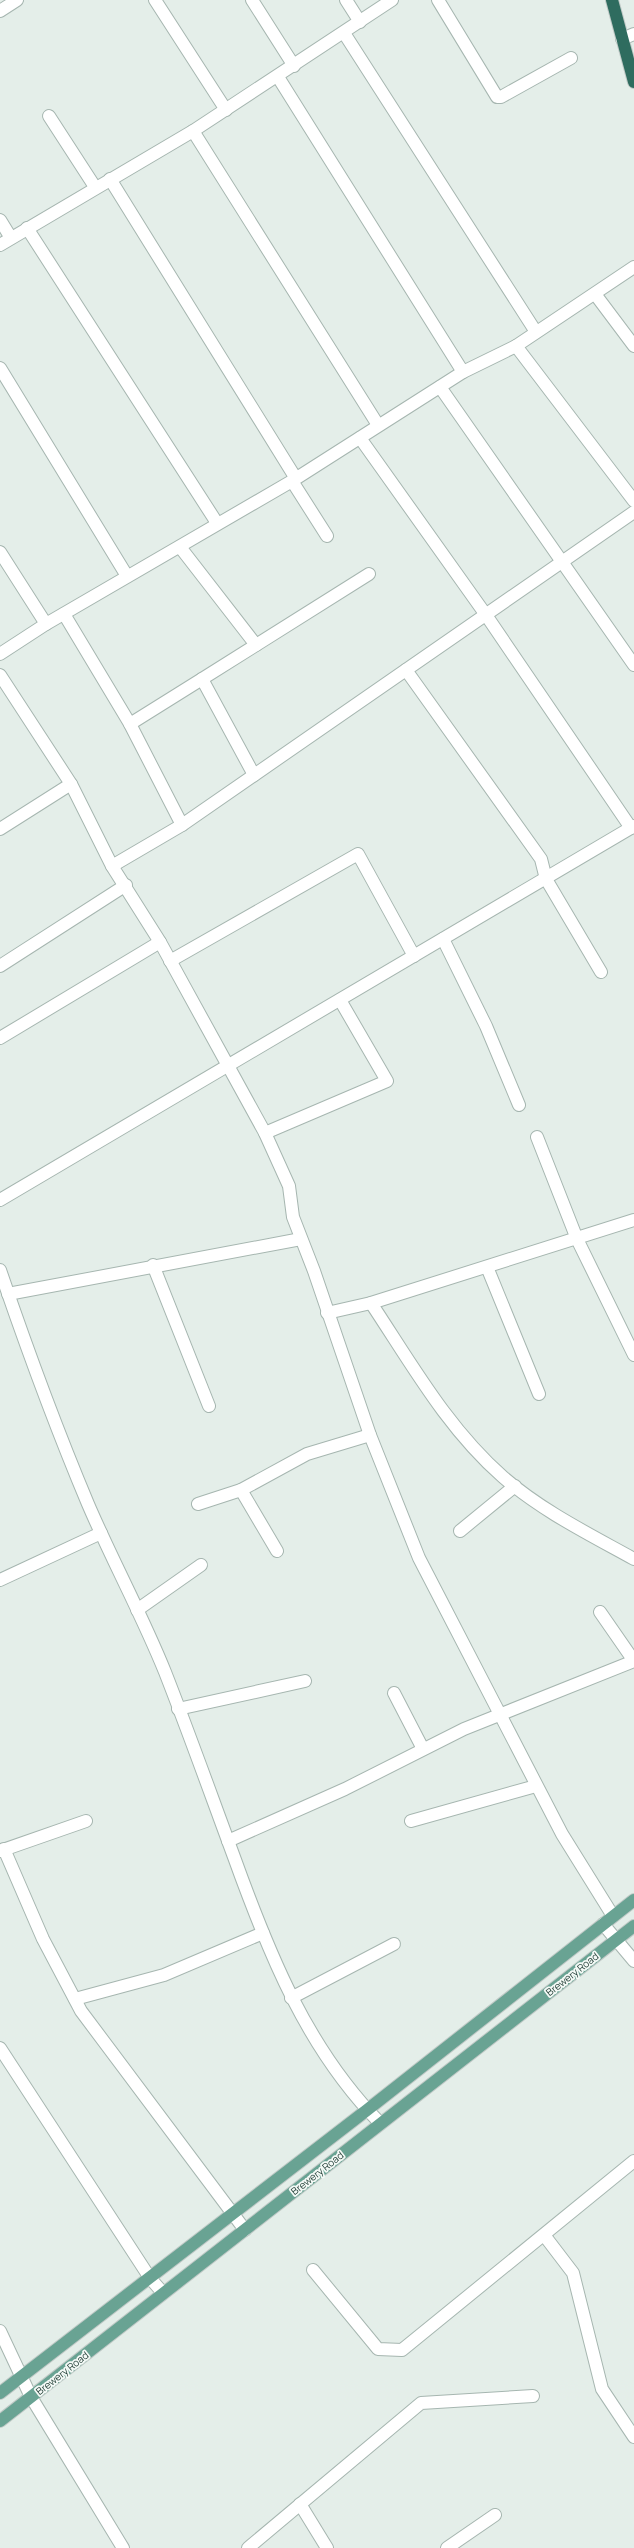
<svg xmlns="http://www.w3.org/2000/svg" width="634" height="2548" font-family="Manrope,sans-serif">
  <rect width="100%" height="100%" fill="#e4eee9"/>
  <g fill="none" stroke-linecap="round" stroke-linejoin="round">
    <g stroke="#a6b6b0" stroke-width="14">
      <g id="minor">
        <path d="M155,0L226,110"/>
        <path d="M252,0L294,66"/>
        <path d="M346,0L360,22"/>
        <path d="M438,0L497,97H501L571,58"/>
        <path d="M0,11L17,0"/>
        <path d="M344,33L536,332"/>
        <path d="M622,39L634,34"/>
        <path d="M278,77L463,372"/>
        <path d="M49,116L95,187"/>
        <path d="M193,131L378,425"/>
        <path d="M110,179L295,477"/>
        <path d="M0,220L11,238"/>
        <path d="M27,228L217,523"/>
        <path d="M0,245L193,131L392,0"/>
        <path d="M595,294L634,346"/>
        <path d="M516,346L634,501"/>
        <path d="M0,368L127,576"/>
        <path d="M440,387L634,665"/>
        <path d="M360,438L486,615L631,828"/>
        <path d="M292,481L327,536"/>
        <path d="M180,547L256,645"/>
        <path d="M0,552L46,624"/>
        <path d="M64,614L130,724L182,825"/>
        <path d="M0,654L46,624L292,481L463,372L516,346L634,267"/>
        <path d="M406,670L541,859L546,879L601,972"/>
        <path d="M0,675L71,784L112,866L160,942L265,1133L289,1186L293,1217L314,1271L370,1435L419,1558L562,1834L613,1916"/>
        <path d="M202,679L369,574"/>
        <path d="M130,724L202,679L254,775"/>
        <path d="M0,829L71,784"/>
        <path d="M112,866L182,825L634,512"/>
        <path d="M443,939L486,1026L519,1105"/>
        <path d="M170,961L358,854L414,956"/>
        <path d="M0,966L126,885"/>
        <path d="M0,1038L160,942"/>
        <path d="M265,1133L387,1081L340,1000"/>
        <path d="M537,1137L577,1239L634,1355"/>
        <path d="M0,1200L634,826"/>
        <path d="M153,1265L209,1406"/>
        <path d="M487,1267L539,1394"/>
        <path d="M0,1270C27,1349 56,1428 88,1504C112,1560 142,1615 165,1672C189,1733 211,1795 234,1857C269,1954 307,2049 380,2123"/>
        <path d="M8,1294L301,1239"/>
        <path d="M371,1303C411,1363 447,1428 503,1477C542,1511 589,1534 634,1559"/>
        <path d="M327,1313L371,1303L634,1220"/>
        <path d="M241,1490L277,1551"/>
        <path d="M198,1504L241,1490L307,1454L370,1435"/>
        <path d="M460,1531L515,1486"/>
        <path d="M0,1580L101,1533"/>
        <path d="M137,1610L201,1565"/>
        <path d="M600,1612L634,1661"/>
        <path d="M394,1693L423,1749"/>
        <path d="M178,1709L305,1681"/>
        <path d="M411,1821L536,1786"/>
        <path d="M228,1841L345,1789L464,1729L634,1661"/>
        <path d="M4,1849L43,1939L81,2011L245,2230"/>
        <path d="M0,1851L86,1821"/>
        <path d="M603,1924L634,1961"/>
        <path d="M291,1998L394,1944"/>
        <path d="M75,1999L164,1975L263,1933"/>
        <path d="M0,2048L150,2278L163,2293"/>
        <path d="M544,2235L573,2273L602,2389L634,2437"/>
        <path d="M313,2270L378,2349L402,2350L634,2161"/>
        <path d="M0,2331L31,2397L123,2548"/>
        <path d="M300,2504L327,2548"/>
        <path d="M248,2548L421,2403L533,2396"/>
        <path d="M447,2548L495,2515"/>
      </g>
    </g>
    <g stroke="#c1cac7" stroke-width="14">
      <g id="major">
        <path d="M0,2393L367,2110L634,1900"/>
        <path d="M0,2421L634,1926"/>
      </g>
    </g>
    <g stroke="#c1cac7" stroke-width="14">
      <path id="highway" d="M612,0L634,82"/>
    </g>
    <use href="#minor" stroke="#fff" stroke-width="12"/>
    <use href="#major" stroke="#69a393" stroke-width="12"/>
    <use href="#highway" stroke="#2f6c5f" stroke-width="12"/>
  </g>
  <g text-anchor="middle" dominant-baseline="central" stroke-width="3.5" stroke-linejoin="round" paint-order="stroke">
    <g font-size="10" fill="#234038" stroke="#f5faf7">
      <text transform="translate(572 1974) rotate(-38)">Brewery Road</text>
      <text transform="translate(317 2173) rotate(-38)">Brewery Road</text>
      <text transform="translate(62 2373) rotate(-38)">Brewery Road</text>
    </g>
  </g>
</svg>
